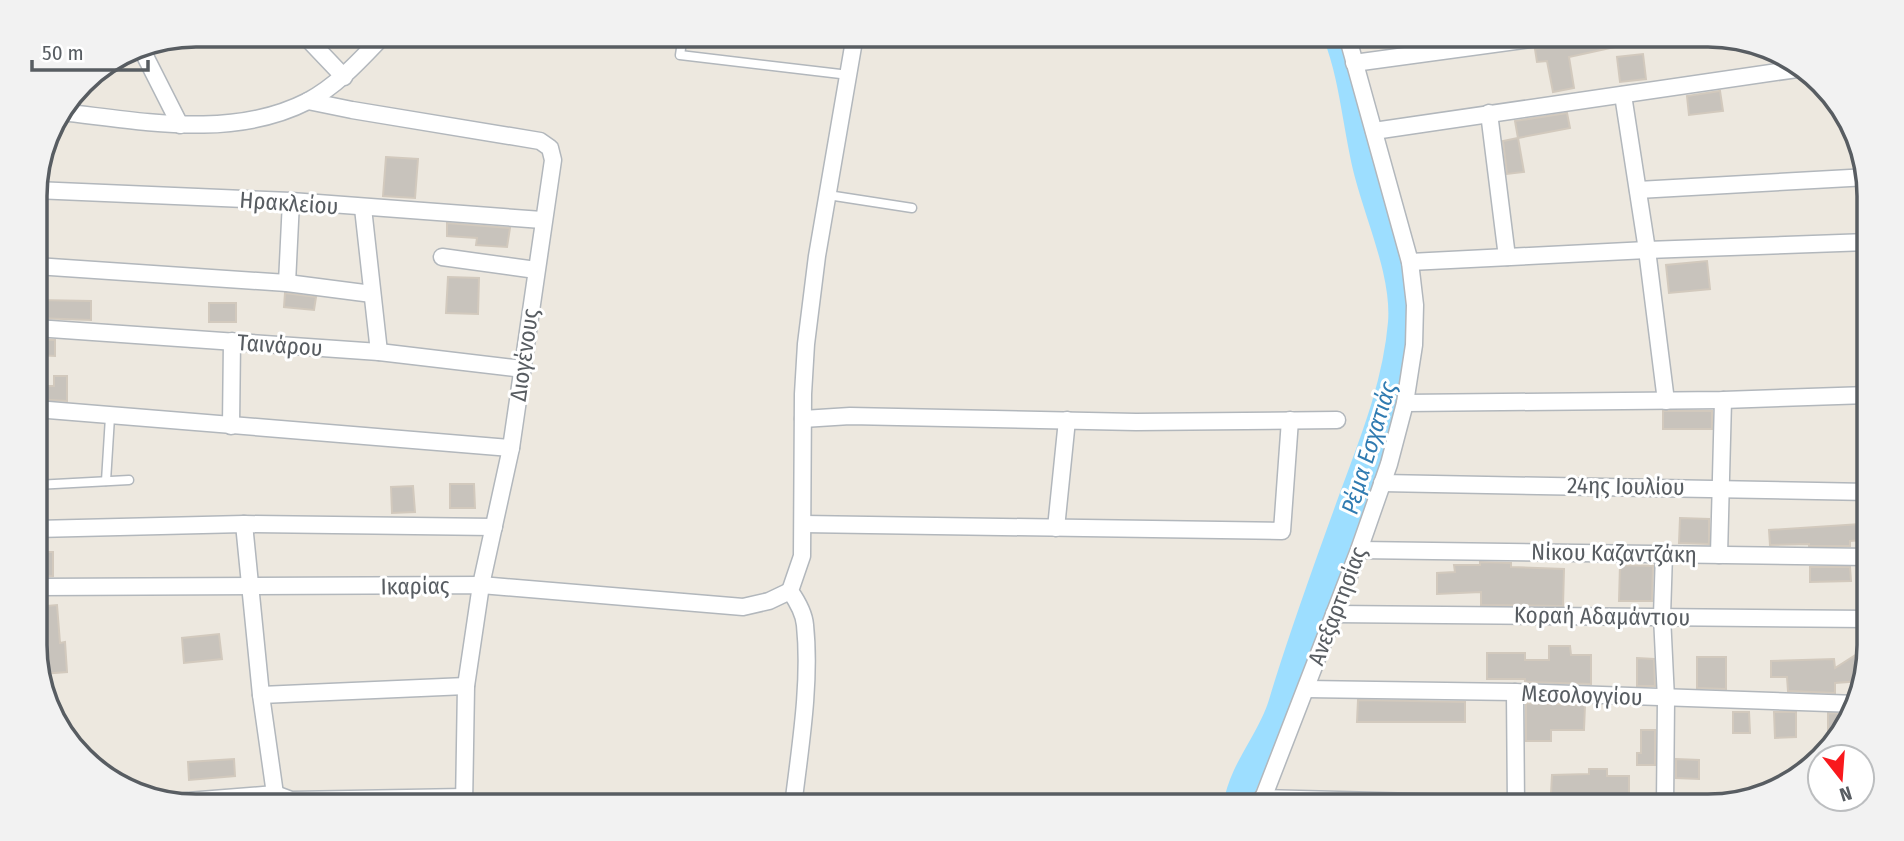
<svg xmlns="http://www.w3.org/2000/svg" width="1904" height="841" font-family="'Fira Sans Condensed',sans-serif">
  <rect width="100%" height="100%" fill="#ede8df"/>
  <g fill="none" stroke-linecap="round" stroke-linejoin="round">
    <path stroke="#9ddeff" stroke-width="28" d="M1237,806C1244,767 1271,741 1282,705C1303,634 1329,565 1354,495C1375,439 1397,383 1402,323C1406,271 1377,213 1366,164C1356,120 1353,76 1337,35"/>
  </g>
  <g fill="#c8c3bc" stroke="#d2c9bd" stroke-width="2">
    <path d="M1613,35L1615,47L1569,57L1574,88L1553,92L1547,61L1537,62L1535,49L1561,45L1569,41V43Z"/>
    <path d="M1643,54L1646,79L1620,82L1617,57Z"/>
    <path d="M1720,91L1723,111L1689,115L1687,96Z"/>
    <path d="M1567,113L1570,128L1518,138L1515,121Z"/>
    <path d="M1518,138L1524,172L1507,174L1503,141Z"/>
    <path d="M386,157L418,159L415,198L383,196Z"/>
    <path d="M447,223L510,228L507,247L476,245L477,238L447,236Z"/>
    <path d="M1707,261L1710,289L1669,293L1666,265Z"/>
    <path d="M448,277L479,278L478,314L446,313Z"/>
    <path d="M285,293L316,297L314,310L284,307Z"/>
    <path d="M36,300L91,301V320L36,318Z"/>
    <rect x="209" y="303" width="27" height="19"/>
    <path d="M36,339L55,340V356L36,355Z"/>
    <path d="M54,376H67V401L36,399V386H54Z"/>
    <rect x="1663" y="411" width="49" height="18"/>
    <path d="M450,484H474L475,508H450Z"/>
    <path d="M413,486L415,512L392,513L391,487Z"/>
    <path d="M1680,518L1709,519V544L1679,543Z"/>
    <path d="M1860,524L1862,540L1850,541V546H1809V544L1770,545L1769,530Z"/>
    <path d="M36,552H53V576L36,577Z"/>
    <path d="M1480,562L1511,563V567L1564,569L1563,606L1481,605V592L1437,594V573L1455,572L1454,565H1480Z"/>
    <path d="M1620,565L1653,566L1652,601H1619Z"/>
    <path d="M1810,567H1850L1851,581L1810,582Z"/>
    <path d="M57,605L60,643L65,642L67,672L42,674L36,607Z"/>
    <path d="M219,634L222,659L184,663L182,638Z"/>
    <path d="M1549,646H1570L1571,655H1591V684L1525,682V679H1487V653H1525V660H1549Z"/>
    <path d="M1868,647L1862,681L1835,683V693L1788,691L1787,677H1771V661L1834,659L1835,668Z"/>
    <path d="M1697,657H1726V689L1697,688Z"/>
    <path d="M1637,658L1654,659L1655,686H1637Z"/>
    <path d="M1358,700L1465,702V722H1357Z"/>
    <path d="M1526,703L1585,705L1584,730H1551V741H1526Z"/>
    <path d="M1733,712H1749L1750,733H1733Z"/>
    <path d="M1774,712H1796V737L1775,738Z"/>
    <path d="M1828,713L1850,714L1828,744Z"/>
    <path d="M1641,730H1655V765H1637V753H1641Z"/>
    <path d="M234,759L235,776L189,780L188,762Z"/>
    <path d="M1676,759L1699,760V779L1676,778Z"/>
    <path d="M1589,769H1607V776H1629V798H1589V796L1551,794L1552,775L1589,774Z"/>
  </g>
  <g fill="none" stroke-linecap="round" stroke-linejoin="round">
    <g stroke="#b2b7bc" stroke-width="11">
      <g id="service">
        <path d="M683,35L680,55L849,75"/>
        <path d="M828,195L912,208"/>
        <path d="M106,481L110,417"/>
        <path d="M36,485L129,480"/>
      </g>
    </g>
    <g stroke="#b2b7bc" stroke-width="19">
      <g id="minor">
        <path d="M304,35L344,77"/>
        <path d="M140,46L180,125"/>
        <path d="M1354,63L1560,35"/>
        <path d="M1623,95L1647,250L1666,401"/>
        <path d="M308,101L352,110L540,141L550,148L553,160L511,448L481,585L466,686L464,806"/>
        <path d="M61,112C142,121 232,140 308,101C338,85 361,59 384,35"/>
        <path d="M1489,113L1507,257"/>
        <path d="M1374,131L1797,69"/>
        <path d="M35,190L291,201L542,220"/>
        <path d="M1638,190L1868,177"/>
        <path d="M363,208L379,352"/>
        <path d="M442,257L536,270"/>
        <path d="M1410,262L1647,250L1868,242"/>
        <path d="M36,266L287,283L372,294"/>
        <path d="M287,283L291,201"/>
        <path d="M36,328L379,352L523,369"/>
        <path d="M1405,403L1723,400L1868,395"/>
        <path d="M36,409L511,448"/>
        <path d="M803,419L850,416L1136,422L1337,420"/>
        <path d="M231,426L232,341"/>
        <path d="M1382,483L1869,492"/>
        <path d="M244,524L261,695L275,794"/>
        <path d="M803,524L1282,531L1290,420"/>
        <path d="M1056,528L1067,420"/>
        <path d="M36,529L244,524L494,527"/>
        <path d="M1359,550L1869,557"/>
        <path d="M1664,553L1662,616L1666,699L1665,806"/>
        <path d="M1719,555L1723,400"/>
        <path d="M36,587L481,585L743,607L769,601L790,591"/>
        <path d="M1334,614L1869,619"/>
        <path d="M1306,689L1515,692L1857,704"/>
        <path d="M1515,692L1516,806"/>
        <path d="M261,695L466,686"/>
        <path d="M1262,798L1577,806"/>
        <path d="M175,802L275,794L291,800L465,797"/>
        <path d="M793,806C800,748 811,683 805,625C804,613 797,601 790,591L802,556L803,394L806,344L817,256L855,35"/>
        <path d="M1260,806L1359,550L1389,464L1405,403L1414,345L1415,305L1410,262L1347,35"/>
      </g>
    </g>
    <use href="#service" stroke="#fff" stroke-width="8"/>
    <use href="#minor" stroke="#fff" stroke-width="16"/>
  </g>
  <g text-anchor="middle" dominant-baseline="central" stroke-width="6" stroke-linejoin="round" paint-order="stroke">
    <g font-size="23" fill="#585d62" stroke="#fff">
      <text transform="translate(289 203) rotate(4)">Ηρακλείου</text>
      <text transform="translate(280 345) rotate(4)">Ταινάρου</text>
      <text transform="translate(524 355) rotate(-82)">Διογένους</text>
      <text transform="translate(1626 486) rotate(1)">24ης Ιουλίου</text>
      <text transform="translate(1614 553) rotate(1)">Νίκου Καζαντζάκη</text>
      <text transform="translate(415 586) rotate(-1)">Ικαρίας</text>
      <text transform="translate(1337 606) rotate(-69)">Ανεξαρτησίας</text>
      <text transform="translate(1602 616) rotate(1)">Κοραή Αδαμάντιου</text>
      <text transform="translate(1582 695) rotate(2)">Μεσολογγίου</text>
    </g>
    <g font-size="24" font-style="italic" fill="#307bb1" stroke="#fff">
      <text transform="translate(1369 448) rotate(-73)">Ρέμα Εσχατιάς</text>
    </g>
  </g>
  <path d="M0 0H1904V841H0ZM196 47H1708A149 149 0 0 1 1857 196V645A149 149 0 0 1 1708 794H196A149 149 0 0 1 47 645V196A149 149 0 0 1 196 47Z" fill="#f2f2f2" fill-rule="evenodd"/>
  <path fill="none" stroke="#585d62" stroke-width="3.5" d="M196 47H1708A149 149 0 0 1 1857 196V645A149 149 0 0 1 1708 794H196A149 149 0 0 1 47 645V196A149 149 0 0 1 196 47Z"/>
  <g transform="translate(1841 778) rotate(163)"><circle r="33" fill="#ffffff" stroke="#bcbec0" stroke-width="2"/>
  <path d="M0-5L12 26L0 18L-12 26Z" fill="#f9191d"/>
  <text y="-10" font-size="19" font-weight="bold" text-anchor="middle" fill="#585d62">N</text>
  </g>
  <path d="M32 60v10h116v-10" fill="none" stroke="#585d62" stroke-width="3.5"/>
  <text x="42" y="60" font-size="21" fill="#585d62" stroke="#ffffff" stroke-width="5" paint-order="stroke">50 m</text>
</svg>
